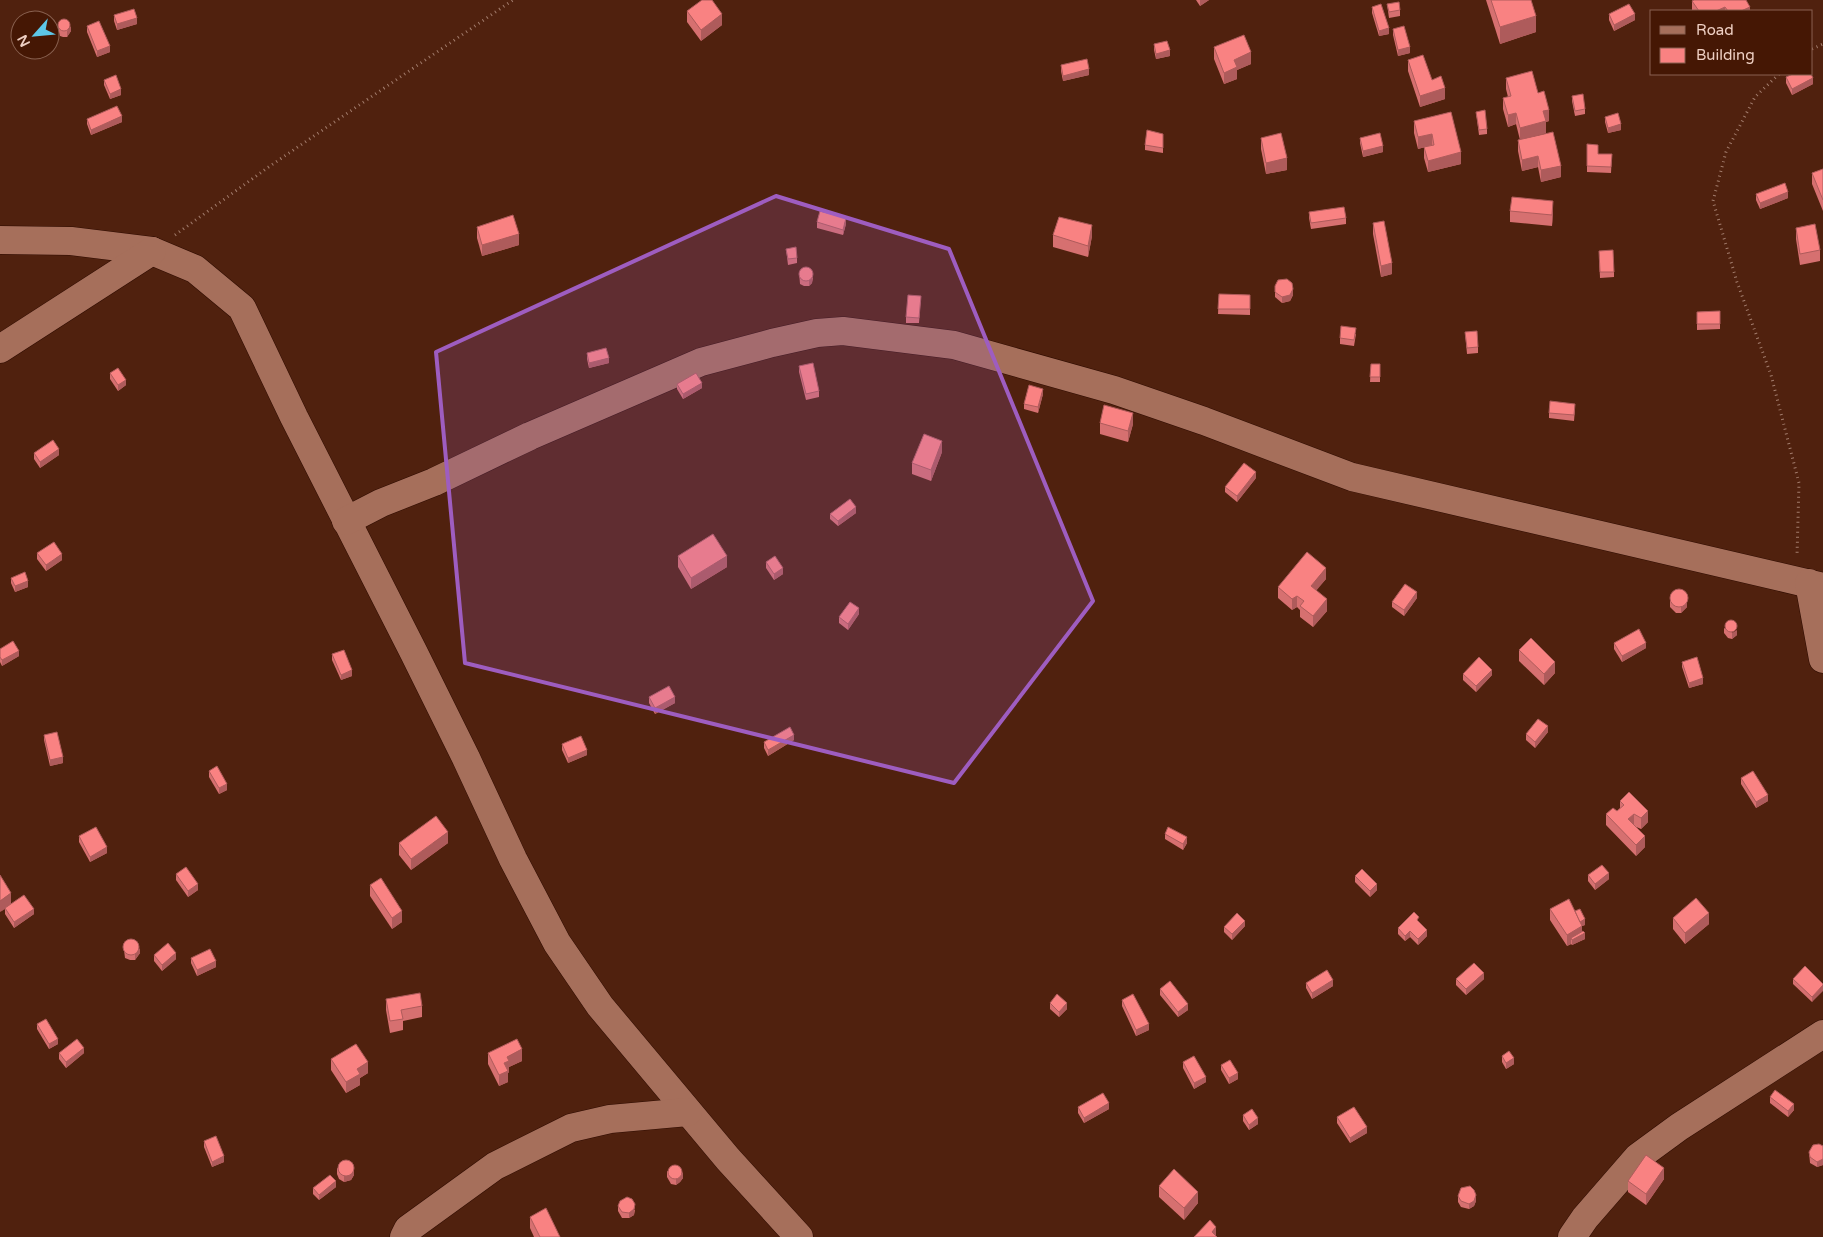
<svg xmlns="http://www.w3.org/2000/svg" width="1823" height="1237" font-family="'Varela Round',sans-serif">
  <rect width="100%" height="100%" fill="#50210e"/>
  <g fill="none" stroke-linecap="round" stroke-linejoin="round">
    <g stroke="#2f0c01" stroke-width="29">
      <g id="minor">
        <path d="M0,240L71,241L152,251L195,269L242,308L294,417L414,653L466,758L513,859L557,943L600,1006L728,1159L799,1237"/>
        <path d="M0,349L152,251"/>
        <path d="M346,521L381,503L434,482L530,436L701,362L772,343L817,333L843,331L954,345L1114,390L1204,421L1352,477L1823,587"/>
        <path d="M1809,583L1823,659"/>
        <path d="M404,1237L408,1229L495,1166L571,1128L610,1119L688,1112"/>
        <path d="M1572,1237L1585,1218L1638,1157L1679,1127L1823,1034"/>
      </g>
    </g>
    <g stroke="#a37d6d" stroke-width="3" stroke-dasharray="1 4" stroke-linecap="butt">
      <path d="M1812,49L1823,44"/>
      <path d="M1779,74L1755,97L1726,152L1713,201L1737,282L1771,375L1799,483L1797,556"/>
      <path d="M175,235L270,166L513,0"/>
    </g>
    <use href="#minor" stroke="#a66f5b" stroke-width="28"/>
  </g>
  <g fill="#d67070">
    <path d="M1196,0H1209L1200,6Z"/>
    <path d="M1486,0H1531L1536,32L1500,44Z"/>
    <path d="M1692,1L1750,11H1692Z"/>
    <path d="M1387,4L1400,10V16L1389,18Z"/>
    <path d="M1372,7L1389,34L1379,36L1372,13Z"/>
    <path d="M687,11L722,25L701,41L687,22Z"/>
    <path d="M1609,14L1635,20L1614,31L1609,20Z"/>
    <path d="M114,15L137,24L117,30L114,21Z"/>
    <path d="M58,24L71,31L67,37H63L60,36L58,29Z"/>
    <path d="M87,26L110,52L97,57L87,32Z"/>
    <path d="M1393,29L1410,53L1398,56L1393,35Z"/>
    <path d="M1154,44L1170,56L1156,59L1154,50Z"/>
    <path d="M1214,47L1251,64L1237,70V79L1224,84L1214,59Z"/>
    <path d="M1408,60L1432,80L1445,99L1420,107L1408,71Z"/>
    <path d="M1061,65L1089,75L1063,81L1061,71Z"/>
    <path d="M1786,77L1813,84L1792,95L1786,83Z"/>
    <path d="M1506,78L1538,93L1549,121L1546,122V133L1523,139L1561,177L1541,182L1538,167L1522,171L1518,151V140H1520L1516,124L1508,127L1503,109V98L1508,97L1506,89Z"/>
    <path d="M104,80L121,95L110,99L104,85Z"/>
    <path d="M1572,96L1585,109V114L1575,116L1572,101Z"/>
    <path d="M1451,112L1461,164L1428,172L1424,158V147L1432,145L1418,149L1414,133V121Z"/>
    <path d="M1476,112L1487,129V134L1479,135Z"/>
    <path d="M1605,117L1621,130L1608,133L1605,122Z"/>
    <path d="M87,119L122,122L91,135L87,124Z"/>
    <path d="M1163,134V153L1145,150V145Z"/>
    <path d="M1261,138L1287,170L1266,174L1261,149Z"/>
    <path d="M1360,138L1383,152L1363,157L1360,143Z"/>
    <path d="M1587,144L1598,154H1612L1611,173L1587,172Z"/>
    <path d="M1823,169V211L1812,184V173Z"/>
    <path d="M1756,194L1788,198L1760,209L1756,200Z"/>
    <path d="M1510,211L1553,212L1552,226L1510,222Z"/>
    <path d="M1309,212L1346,218V224L1311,229L1309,218Z"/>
    <path d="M817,222L846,224L843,235L817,228Z"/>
    <path d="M1373,223L1392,274L1381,277L1373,234Z"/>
    <path d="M477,227L519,245L482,256L477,238Z"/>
    <path d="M1796,228L1820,250V261L1800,265L1796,239Z"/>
    <path d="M1053,235L1092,236L1088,257L1053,247Z"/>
    <path d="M786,249L797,258V263L788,265Z"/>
    <path d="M1599,256L1614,272V277L1600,278Z"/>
    <path d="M799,272L813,278L812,283L809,286H804L800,284Z"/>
    <path d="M1275,286L1293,295L1290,301L1282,303L1275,297Z"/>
    <path d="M1219,294L1250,295V315L1218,314Z"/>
    <path d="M921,296L919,323H906V317Z"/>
    <path d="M1720,311V329L1697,330V312Z"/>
    <path d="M1465,332L1478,347V353L1467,354Z"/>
    <path d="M1356,334L1354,346L1340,344V338Z"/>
    <path d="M587,353L609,363L589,368L587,359Z"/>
    <path d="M1371,364H1380V382H1370Z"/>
    <path d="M799,366L819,391V397L806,400L799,372Z"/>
    <path d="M110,373L126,385L118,391L110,379Z"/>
    <path d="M677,384L702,388L683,399L677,389Z"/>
    <path d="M1043,394L1038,413L1024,409V404Z"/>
    <path d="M1575,409L1574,421L1549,418V413Z"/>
    <path d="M1100,423L1133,424L1128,442L1100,434Z"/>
    <path d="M942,452L931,481L912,474V463Z"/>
    <path d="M34,453L59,455L40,468L34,459Z"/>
    <path d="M1256,478L1237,502L1225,492V487Z"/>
    <path d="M856,513L838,526L830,519V514Z"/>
    <path d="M37,553L62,560L46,571L37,559Z"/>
    <path d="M678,556L727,567L691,589L678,567Z"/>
    <path d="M766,562L783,574L774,580L766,568Z"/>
    <path d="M11,578L28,587L15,592L11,583Z"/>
    <path d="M1326,579L1316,590L1327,611L1313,627L1300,617V610L1297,607L1292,610L1278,598V587Z"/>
    <path d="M1670,595L1687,607L1681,613H1676L1670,607Z"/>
    <path d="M1417,598L1404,616L1392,607V602Z"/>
    <path d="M859,614L848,630L839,623V617Z"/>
    <path d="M1724,628L1737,635L1732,639L1728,638L1724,633Z"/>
    <path d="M1614,643L1646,648L1622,662L1614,649Z"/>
    <path d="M0,649L19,656L2,666L0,662Z"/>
    <path d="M1519,650L1555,673L1544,685L1519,661Z"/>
    <path d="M332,654L352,676L341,680L332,660Z"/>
    <path d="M1682,662L1703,684L1689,688L1682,667Z"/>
    <path d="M1463,674L1492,675L1476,692L1463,680Z"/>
    <path d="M649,697L675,703L655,714L649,703Z"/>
    <path d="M1548,732L1535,748L1526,740V734Z"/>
    <path d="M44,735L63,763L50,766L44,740Z"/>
    <path d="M794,740L768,756L764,748V742Z"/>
    <path d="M562,744L587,755L568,763L562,750Z"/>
    <path d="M209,771L227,790L219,794L209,777Z"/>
    <path d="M1741,778L1768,801L1756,808L1741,784Z"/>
    <path d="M1620,801L1648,822L1641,829L1634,826L1645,847L1636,856L1606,825V814L1617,811L1620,809Z"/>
    <path d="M1165,834L1187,843L1183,850L1165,839Z"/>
    <path d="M79,836L107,853L90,862L79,842Z"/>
    <path d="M399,843H448L411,870L399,855Z"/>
    <path d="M176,874L198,890L188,897L176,880Z"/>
    <path d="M1588,875L1609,879L1595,890L1588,881Z"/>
    <path d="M1355,876L1377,890L1370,897L1355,882Z"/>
    <path d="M370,885L402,922L392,929L370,896Z"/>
    <path d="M11,904L34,914L14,928L5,914V909L0,912Z"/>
    <path d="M1550,909L1575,911L1585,925L1582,926V931L1585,939L1572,945L1571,944L1567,946L1550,920Z"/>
    <path d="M1673,918L1709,924L1685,944L1673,929Z"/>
    <path d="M1419,922L1427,936L1418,945L1410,937L1405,941L1398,934V928Z"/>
    <path d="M1245,926L1232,940L1224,932V927Z"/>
    <path d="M124,945L140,953L135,960H130L125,958L124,950Z"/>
    <path d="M154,955L176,959L162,971L154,961Z"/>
    <path d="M191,958L216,967L197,976L191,963Z"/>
    <path d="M1456,979H1484L1466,995L1456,985Z"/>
    <path d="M1793,979L1823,984L1812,1002L1793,984Z"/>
    <path d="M1306,983L1333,986L1312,999L1306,988Z"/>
    <path d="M1160,989L1188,1010L1178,1017L1160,995Z"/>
    <path d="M386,999L422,1006V1017L403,1021V1030L390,1033L386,1010Z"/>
    <path d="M1122,1000L1149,1030L1136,1036L1122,1006Z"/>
    <path d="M1050,1003L1067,1009L1059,1017L1050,1009Z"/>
    <path d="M37,1024L58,1044L49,1049L37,1029Z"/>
    <path d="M59,1053H84L66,1068L59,1059Z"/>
    <path d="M488,1053L522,1061L509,1067V1072L508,1073V1082L499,1086L488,1064Z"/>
    <path d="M1502,1056L1514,1064L1506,1069L1502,1062Z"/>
    <path d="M331,1059L368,1073L360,1078V1085L346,1093L331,1070Z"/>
    <path d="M1183,1062L1206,1082L1194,1089L1183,1068Z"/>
    <path d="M1221,1065L1238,1079L1229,1084L1221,1070Z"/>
    <path d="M1770,1097L1794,1110L1788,1117L1770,1103Z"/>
    <path d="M1078,1107L1109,1109L1084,1123L1078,1113Z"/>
    <path d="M1243,1115L1258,1124L1249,1130L1243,1121Z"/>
    <path d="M1337,1117L1367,1133L1350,1143L1337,1123Z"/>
    <path d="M204,1141L224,1162L212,1167L204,1147Z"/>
    <path d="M1823,1146V1165L1817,1167L1810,1163L1809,1152Z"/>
    <path d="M337,1168L354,1175L351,1180L344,1182L339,1179L337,1174Z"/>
    <path d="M667,1171L683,1178L680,1182L676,1185L671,1184L667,1177Z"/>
    <path d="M1664,1179L1646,1205L1628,1192V1181Z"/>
    <path d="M1159,1186L1198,1203L1184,1220L1159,1197Z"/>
    <path d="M336,1187L319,1200L313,1194V1188Z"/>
    <path d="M1458,1196L1476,1201L1474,1206L1469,1209L1461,1207L1458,1202Z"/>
    <path d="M618,1206L635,1210L634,1215L629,1218H622L618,1211Z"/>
    <path d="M530,1217L560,1237H534L530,1228Z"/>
  </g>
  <g fill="#ae5b5b">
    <path d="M1200,0H1209L1200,6Z"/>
    <path d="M1725,7V11H1716Z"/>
    <path d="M1750,7V11H1741Z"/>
    <path d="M722,14V25L701,41V30Z"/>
    <path d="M1635,14V20L1614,31V25Z"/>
    <path d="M1536,16V32L1500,44V27Z"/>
    <path d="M137,18V24L117,30V24Z"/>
    <path d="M71,26V31L67,37V31Z"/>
    <path d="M1389,28V34L1379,36V31Z"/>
    <path d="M110,46V52L97,57V51Z"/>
    <path d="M1410,47V53L1398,56V50Z"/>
    <path d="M1170,50V56L1156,59V54Z"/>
    <path d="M1251,52V64L1237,70V79L1224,84V73L1234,60Z"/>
    <path d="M1089,69V75L1063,81V76Z"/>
    <path d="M1813,78V84L1792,95V89Z"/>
    <path d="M1445,88V99L1420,107V96Z"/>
    <path d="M121,89V95L110,99V94Z"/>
    <path d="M1549,110V121L1546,122V133L1520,140V128L1543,111Z"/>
    <path d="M1516,113V124L1508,127V115Z"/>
    <path d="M122,116V122L91,135V130Z"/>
    <path d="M1621,124V130L1608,133V128Z"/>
    <path d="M1432,134V145L1418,149V137Z"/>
    <path d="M1383,146V152L1363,157V151Z"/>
    <path d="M1461,152V164L1428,172V161Z"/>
    <path d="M1538,156V167L1522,171V160Z"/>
    <path d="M1287,158V170L1266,174V163Z"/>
    <path d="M1561,166V177L1541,182V170Z"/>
    <path d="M1788,192V198L1760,209V203Z"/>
    <path d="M1553,201V212L1552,226V215Z"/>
    <path d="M846,218V224L843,235V230Z"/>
    <path d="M1092,225V236L1088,257V246Z"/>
    <path d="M519,234V245L482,256V245Z"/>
    <path d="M1392,263V274L1381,277V266Z"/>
    <path d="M813,273L812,283L809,286V280Z"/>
    <path d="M1293,289V295L1290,301L1282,303V297Z"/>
    <path d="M609,358V363L589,368V363Z"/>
    <path d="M126,380V385L118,391V385Z"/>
    <path d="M702,383V388L683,399V394Z"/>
    <path d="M1043,389V394L1038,413V407Z"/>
    <path d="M1133,413V424L1128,442V431Z"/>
    <path d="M942,441V452L931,481V470Z"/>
    <path d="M59,449V455L40,468V462Z"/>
    <path d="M1256,472V478L1237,502V496Z"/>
    <path d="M856,507V513L838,526V521Z"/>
    <path d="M62,554V560L46,571V565Z"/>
    <path d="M727,556V567L691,589V578Z"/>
    <path d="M783,568V574L774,580V574Z"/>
    <path d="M1326,568V579L1311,597V586Z"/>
    <path d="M28,581V587L15,592V586Z"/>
    <path d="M1417,592V598L1404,616V610Z"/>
    <path d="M1297,596V607L1292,610V599Z"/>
    <path d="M1327,599V611L1313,627V616Z"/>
    <path d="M1687,601V607L1681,613V607Z"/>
    <path d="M859,608V614L848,630V624Z"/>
    <path d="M1737,630V635L1732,639V633Z"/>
    <path d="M1646,643V648L1622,662V656Z"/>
    <path d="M19,651V656L2,666V660Z"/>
    <path d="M1555,662V673L1544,685V674Z"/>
    <path d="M352,670V676L341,680V675Z"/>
    <path d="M1492,670V675L1476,692V686Z"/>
    <path d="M1703,678V684L1689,688V683Z"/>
    <path d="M675,697V703L655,714V708Z"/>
    <path d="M1548,726V732L1535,748V742Z"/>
    <path d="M794,735V740L768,756V750Z"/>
    <path d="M587,750V755L568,763V758Z"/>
    <path d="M63,757V763L50,766V760Z"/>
    <path d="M227,784V790L219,794V788Z"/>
    <path d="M1768,795V801L1756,808V802Z"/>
    <path d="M1648,811V822L1641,829V818Z"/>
    <path d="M1634,814V825L1628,819Z"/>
    <path d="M448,832V843L411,870V859Z"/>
    <path d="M1645,836V847L1636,856V845Z"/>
    <path d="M1187,837V843L1183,850V844Z"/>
    <path d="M107,847V853L90,862V857Z"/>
    <path d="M1609,873V879L1595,890V884Z"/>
    <path d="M198,884V890L188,897V891Z"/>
    <path d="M1377,884V890L1370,897V891Z"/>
    <path d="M11,893V905L0,912V901Z"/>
    <path d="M34,909V914L14,928V922Z"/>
    <path d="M402,911V922L392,929V918Z"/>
    <path d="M1709,913V924L1685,944V933Z"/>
    <path d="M1585,919V925L1582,926V935L1585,933V939L1572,945V940L1571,938V944L1567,946V935L1578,923Z"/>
    <path d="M1245,921V926L1232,940V934Z"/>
    <path d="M1427,930V936L1418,945V939Z"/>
    <path d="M1410,931V937L1405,941V936Z"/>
    <path d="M140,948V953L135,960V954Z"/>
    <path d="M176,953V959L162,971V965Z"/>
    <path d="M216,961V967L197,976V970Z"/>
    <path d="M1484,973V979L1466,995V989Z"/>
    <path d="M1333,980V986L1312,999V993Z"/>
    <path d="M1823,985V991L1812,1002V997Z"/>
    <path d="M1067,1003V1009L1059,1017V1012Z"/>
    <path d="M1188,1004V1010L1178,1017V1012Z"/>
    <path d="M1149,1024V1030L1136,1036V1030Z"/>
    <path d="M58,1039V1044L49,1049V1044Z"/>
    <path d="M84,1048V1053L66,1068V1062Z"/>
    <path d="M522,1049V1061L509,1067V1072L508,1073V1082L499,1086V1075L507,1057Z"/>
    <path d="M1514,1058V1064L1506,1069V1063Z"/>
    <path d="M368,1062V1073L360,1078V1085L346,1093V1082L357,1069Z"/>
    <path d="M1238,1073V1079L1229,1084V1078Z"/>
    <path d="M1206,1077V1082L1194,1089V1083Z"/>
    <path d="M1109,1103V1109L1084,1123V1118Z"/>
    <path d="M1794,1104V1110L1788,1117V1111Z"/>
    <path d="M1258,1118V1124L1249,1130V1125Z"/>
    <path d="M1367,1127V1133L1350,1143V1138Z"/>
    <path d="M224,1156V1162L212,1167V1162Z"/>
    <path d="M1823,1159V1165L1817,1167V1162Z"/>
    <path d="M1664,1168V1179L1646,1205V1194Z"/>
    <path d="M354,1169V1175L351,1180L344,1182V1176Z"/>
    <path d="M683,1172V1178L680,1182L676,1185V1179Z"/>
    <path d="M336,1181V1187L319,1200V1195Z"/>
    <path d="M1198,1192V1203L1184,1220V1208Z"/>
    <path d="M1476,1195V1201L1474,1206L1469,1209V1204Z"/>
    <path d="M635,1204L634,1215L629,1218V1213Z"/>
    <path d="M1216,1227V1237L1212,1232Z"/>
  </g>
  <g fill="#f98282" stroke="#ae5b5b">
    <path d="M702,0H712L722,14L701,30L687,11Z"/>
    <path d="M1491,0H1531L1536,16L1500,27Z"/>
    <path d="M1694,0H1746L1750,7L1741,11H1728L1725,7L1716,11H1699L1692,1Z"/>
    <path d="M1399,2L1400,10L1389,12L1387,4Z"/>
    <path d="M1381,4L1389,28L1379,31L1372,7Z"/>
    <path d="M1629,4L1635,14L1614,25L1609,14Z"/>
    <path d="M134,9L137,18L117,24L114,15Z"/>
    <circle cx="64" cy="25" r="6"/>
    <path d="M99,21L110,46L97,51L87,26Z"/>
    <path d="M1404,26L1410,47L1398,50L1393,29Z"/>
    <path d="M1244,35L1251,52L1234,60L1237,67L1224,73L1214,47Z"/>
    <path d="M1167,41L1170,50L1156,54L1154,44Z"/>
    <path d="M1423,55L1432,80L1441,76L1445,88L1420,96L1408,60Z"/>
    <path d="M1087,59L1089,69L1063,76L1061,65Z"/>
    <path d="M1532,71L1538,93L1544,91L1549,110L1543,111L1546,121L1520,128L1516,113L1508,115L1503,98L1511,96L1506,78Z"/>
    <path d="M1793,74H1811L1813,78L1792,89L1786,77Z"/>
    <path d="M116,75L121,89L110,94L104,80Z"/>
    <path d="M1583,94L1585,109L1575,111L1572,96Z"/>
    <path d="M117,106L122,116L91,130L87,119Z"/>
    <path d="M1485,110L1487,129L1479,130L1476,112Z"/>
    <path d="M1451,112L1461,152L1428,161L1424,147L1434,145L1432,134L1418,137L1414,121Z"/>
    <path d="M1618,113L1621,124L1608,128L1605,117Z"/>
    <path d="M1147,130L1163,134V148L1145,145Z"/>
    <path d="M1553,132L1561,166L1541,170L1538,156L1522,160L1518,140Z"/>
    <path d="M1281,133L1287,158L1266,163L1261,138Z"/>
    <path d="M1380,133L1383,146L1363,151L1360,138Z"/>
    <path d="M1587,144L1598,145V154H1612L1611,167L1587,166Z"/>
    <path d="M1823,169V200L1812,173Z"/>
    <path d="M1785,183L1788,192L1760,203L1756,194Z"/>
    <path d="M1512,197L1553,201L1552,215L1510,211Z"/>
    <path d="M1344,207L1346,218L1311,223L1309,212Z"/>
    <path d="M820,211L846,218L843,230L817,222Z"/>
    <path d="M513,215L519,234L482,245L477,227Z"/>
    <path d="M1059,217L1092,225L1088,246L1053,235Z"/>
    <path d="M1384,221L1392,263L1381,266L1373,223Z"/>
    <path d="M1815,224L1820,250L1800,254L1796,228Z"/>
    <path d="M796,247L797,258L788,259L786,249Z"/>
    <path d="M1613,250L1614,272H1600L1599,251Z"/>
    <circle cx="806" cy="274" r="7"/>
    <path d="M1287,279L1292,283L1293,289L1290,295L1282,297L1275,292V286L1278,280Z"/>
    <path d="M1219,294L1250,295V309H1218Z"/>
    <path d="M908,295L921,296L919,318L906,317Z"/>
    <path d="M1720,311V324H1697V312Z"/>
    <path d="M1341,326L1356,328L1354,340L1340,338Z"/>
    <path d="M1477,331L1478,347L1467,348L1465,332Z"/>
    <path d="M606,348L609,358L589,363L587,353Z"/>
    <path d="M813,363L819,391L806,394L799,366Z"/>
    <path d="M1371,364H1380V377H1370Z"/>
    <path d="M118,368L126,380L118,385L110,373Z"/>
    <path d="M696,373L702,383L683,394L677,384Z"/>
    <path d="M1029,385L1043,389L1038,407L1024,404Z"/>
    <path d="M1550,401L1575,404L1574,415L1549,413Z"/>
    <path d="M1104,405L1133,413L1128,431L1100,423Z"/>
    <path d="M924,434L942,441L931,470L912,463Z"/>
    <path d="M53,440L59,449L40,462L34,453Z"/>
    <path d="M1244,463L1256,472L1237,496L1225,487Z"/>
    <path d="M850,499L856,507L838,521L830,514Z"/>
    <path d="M713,534L727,556L691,578L678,556Z"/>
    <path d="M54,542L62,554L46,565L37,553Z"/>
    <path d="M1307,552L1326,568L1311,586L1327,599L1313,616L1300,606L1304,601L1297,596L1292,599L1278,587Z"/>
    <path d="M775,556L783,568L774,574L766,562Z"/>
    <path d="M25,572L28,581L15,586L11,578Z"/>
    <path d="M1405,584L1417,592L1404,610L1392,602Z"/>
    <circle cx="1679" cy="598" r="9"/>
    <path d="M850,602L859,608L848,624L839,617Z"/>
    <circle cx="1731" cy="626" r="6"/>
    <path d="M1639,629L1646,643L1622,656L1614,643Z"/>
    <path d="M1531,638L1555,662L1544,674L1519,650Z"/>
    <path d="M13,641L19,651L2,660L0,657V649Z"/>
    <path d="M344,650L352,670L341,675L332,654Z"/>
    <path d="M1479,657L1492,670L1476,686L1463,674Z"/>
    <path d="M1697,657L1703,678L1689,683L1682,662Z"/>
    <path d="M669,686L675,697L655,708L649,697Z"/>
    <path d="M1538,719L1548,726L1535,742L1526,734Z"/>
    <path d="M790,727L794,735L768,750L764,742Z"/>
    <path d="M57,732L63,757L50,760L44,735Z"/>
    <path d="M581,736L587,750L568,758L562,744Z"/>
    <path d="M217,766L227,784L219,788L209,771Z"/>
    <path d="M1753,771L1768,795L1756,802L1741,778Z"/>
    <path d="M1629,792L1648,811L1641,818L1634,814L1628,819L1645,836L1636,845L1606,814L1613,808L1617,811L1624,805L1620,801Z"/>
    <path d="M436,816L448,832L411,859L399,843Z"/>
    <path d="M96,827L107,847L90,857L79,836Z"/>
    <path d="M1168,827L1187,837L1183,844L1165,834Z"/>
    <path d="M1602,865L1609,873L1595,884L1588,875Z"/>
    <path d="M186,867L198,884L188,891L176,874Z"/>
    <path d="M1362,869L1377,884L1370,891L1355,876Z"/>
    <path d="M0,875L11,893L0,901Z"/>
    <path d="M381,878L402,911L392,918L370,885Z"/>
    <path d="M24,895L34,909L14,922L5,908Z"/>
    <path d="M1696,898L1709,913L1685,933L1673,918Z"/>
    <path d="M1569,899L1582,926L1567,935L1550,909Z"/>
    <path d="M1580,909L1585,919L1580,922L1575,911Z"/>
    <path d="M1414,912L1419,917L1417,920L1427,930L1418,939L1410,931L1405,936L1398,928Z"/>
    <path d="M1237,913L1245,921L1232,934L1224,927Z"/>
    <path d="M1583,931L1585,933L1572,940L1571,938Z"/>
    <circle cx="131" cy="947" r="8"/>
    <path d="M168,943L176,953L162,965L154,955Z"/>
    <path d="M210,949L216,961L197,970L191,958Z"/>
    <path d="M1474,963L1484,973L1466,989L1456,979Z"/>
    <path d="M1805,966L1823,984V985L1812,997L1793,979Z"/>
    <path d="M1327,970L1333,980L1312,993L1306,983Z"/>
    <path d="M1170,981L1188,1004L1178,1012L1160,989Z"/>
    <path d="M420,993L422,1006L401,1010L403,1019L390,1021L386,999Z"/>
    <path d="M1057,994L1067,1003L1059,1012L1050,1003Z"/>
    <path d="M1133,994L1149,1024L1136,1030L1122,1000Z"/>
    <path d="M46,1019L58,1039L49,1044L37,1024Z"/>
    <path d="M77,1039L84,1048L66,1062L59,1053Z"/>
    <path d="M517,1039L522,1049L507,1057L509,1061L504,1063L508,1071L499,1075L488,1053Z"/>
    <path d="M356,1044L368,1062L357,1069L360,1074L346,1082L331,1059Z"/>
    <path d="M1509,1051L1514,1058L1506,1063L1502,1056Z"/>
    <path d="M1194,1056L1206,1077L1194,1083L1183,1062Z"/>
    <path d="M1230,1060L1238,1073L1229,1078L1221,1065Z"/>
    <path d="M1775,1090L1794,1104L1788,1111L1770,1097Z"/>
    <path d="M1103,1093L1109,1103L1084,1118L1078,1107Z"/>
    <path d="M1354,1107L1367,1127L1350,1138L1337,1117Z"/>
    <path d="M1252,1109L1258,1118L1249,1125L1243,1115Z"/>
    <path d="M216,1136L224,1156L212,1162L204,1141Z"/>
    <path d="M1819,1144L1823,1146V1159L1817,1162L1810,1157L1809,1152L1813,1145Z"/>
    <path d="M1646,1155L1664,1168L1646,1194L1628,1181Z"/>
    <circle cx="346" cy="1168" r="8"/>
    <circle cx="675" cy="1172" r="7"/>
    <path d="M1174,1169L1198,1192L1184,1208L1159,1186Z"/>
    <path d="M330,1175L336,1181L319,1195L313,1188Z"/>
    <path d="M1470,1186L1474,1190L1476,1195L1474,1201L1469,1204L1461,1201L1458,1196L1461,1188Z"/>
    <path d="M627,1197L632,1199L635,1204L634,1209L629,1213L622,1212L618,1206L620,1201Z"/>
    <path d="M546,1208L560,1237H540L530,1217Z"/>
    <path d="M1210,1220L1216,1227L1212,1232L1217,1237H1194Z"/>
  </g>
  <path fill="#9e5dc0" fill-opacity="0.2" stroke="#9e5dc0" stroke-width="4" stroke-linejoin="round" d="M776,196L949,249L1093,601L954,783L465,663L436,352Z"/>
  <rect x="1650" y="10" width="162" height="65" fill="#451704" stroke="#896150"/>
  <rect x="1660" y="26" width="25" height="8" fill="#a66f5b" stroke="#896150"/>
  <text x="1696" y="35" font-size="15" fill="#eecfc3">Road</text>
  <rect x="1660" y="48" width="25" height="15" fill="#f98282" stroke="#896150"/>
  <text x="1696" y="60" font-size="15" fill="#eecfc3">Building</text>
  <g transform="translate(35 35) rotate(243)"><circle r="24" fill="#451704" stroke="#896150"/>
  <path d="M0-4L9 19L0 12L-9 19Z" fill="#5dc7e8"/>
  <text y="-8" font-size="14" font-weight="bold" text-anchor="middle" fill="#eecfc3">N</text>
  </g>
</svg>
